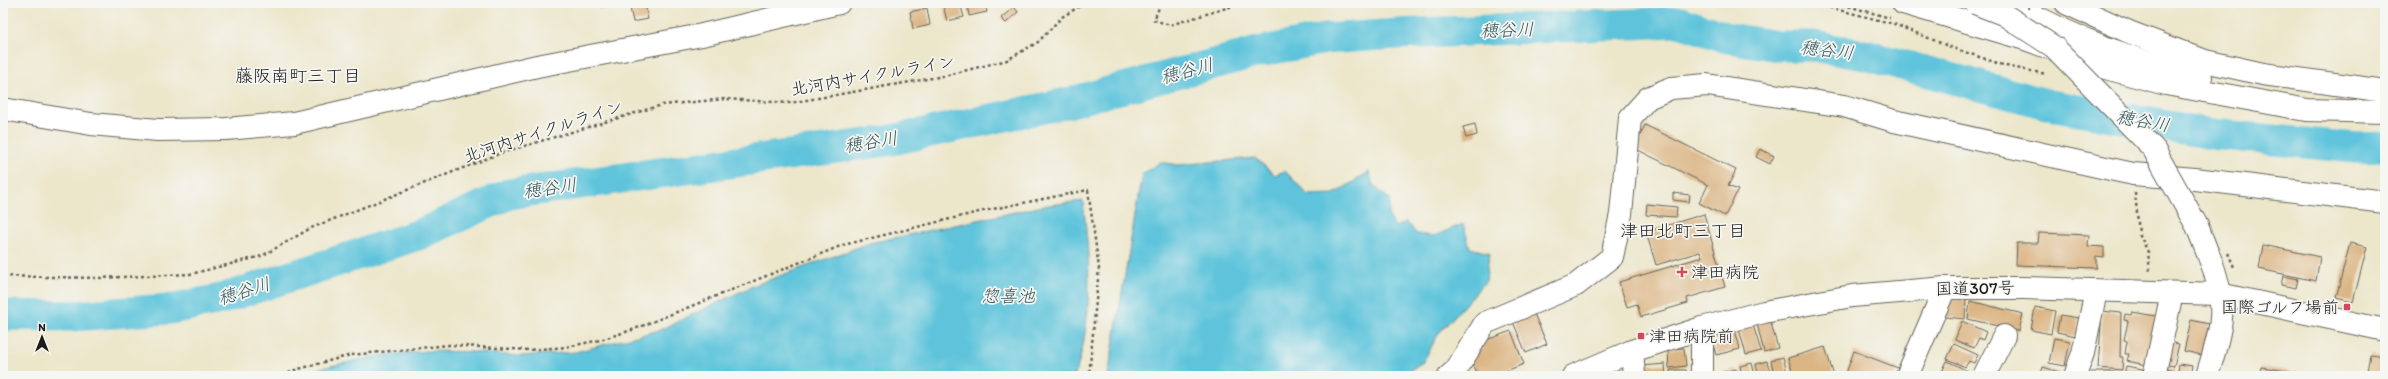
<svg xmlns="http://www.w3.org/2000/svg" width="2388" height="379" font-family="Itim,'Klee One',sans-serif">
  <rect width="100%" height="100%" fill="#f6f6f2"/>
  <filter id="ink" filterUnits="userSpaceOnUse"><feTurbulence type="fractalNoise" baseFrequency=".025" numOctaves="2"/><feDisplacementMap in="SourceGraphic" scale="8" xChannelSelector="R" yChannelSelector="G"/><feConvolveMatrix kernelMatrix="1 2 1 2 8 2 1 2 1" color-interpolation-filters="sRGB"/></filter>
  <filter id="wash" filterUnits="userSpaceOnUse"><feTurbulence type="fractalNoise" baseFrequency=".012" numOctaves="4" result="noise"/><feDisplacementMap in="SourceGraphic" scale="16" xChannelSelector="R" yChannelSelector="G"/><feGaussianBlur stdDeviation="0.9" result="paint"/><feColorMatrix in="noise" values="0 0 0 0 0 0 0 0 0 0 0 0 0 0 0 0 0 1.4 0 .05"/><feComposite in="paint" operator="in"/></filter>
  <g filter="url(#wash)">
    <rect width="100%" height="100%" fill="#ece6ca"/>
    <g fill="#5ec4db" stroke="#3d707c">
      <path d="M1255,158L1275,175L1285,171L1308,195L1334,194L1369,172L1373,185L1390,200L1389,216L1395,227L1406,222L1417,234L1434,236L1463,224L1470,248L1489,253L1486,281L1439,333L1423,362L1401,376H1108L1142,174L1161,162L1177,165Z"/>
      <path d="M1083,201C1090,263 1094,315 1075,376H300L321,368L373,357L426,351L472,352L520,356L576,352L660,330L755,285L870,243L1048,205Z"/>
    </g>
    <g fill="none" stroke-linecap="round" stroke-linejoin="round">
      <path stroke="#5ec4db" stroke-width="31" d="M3,315L72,316L170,309L221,299L418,235L509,194L887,141L1067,103L1258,52L1325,39L1397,34L1680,22L1728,38L1778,46H1814L1869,56L2050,105L2212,134L2356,148L2385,147"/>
    </g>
    <g id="blocks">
      <g fill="#dbb584">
        <path d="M602,3H618L619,4L602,7Z"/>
        <path d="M951,3H960L964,17L947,21L943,5Z"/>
        <path d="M967,3H985L987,12L969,16Z"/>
        <path d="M645,4L648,19L633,22L630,8Z"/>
        <path d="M1014,7L1018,12L1006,23L1001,18Z"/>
        <path d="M927,8L930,25L913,29L910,12Z"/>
        <path d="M1475,124L1477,135L1466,138L1463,127Z"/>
        <path d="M1645,125L1736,170L1728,186L1738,190L1725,216L1699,203L1708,185L1634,148Z"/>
        <path d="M1760,149L1774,156L1770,164L1756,157Z"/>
        <path d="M1673,193L1690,195L1689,202L1673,200Z"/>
        <path d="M1647,204L1677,207L1676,217L1646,215Z"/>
        <path d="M1704,214L1725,287L1687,298L1688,303L1641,317L1637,304L1627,307L1619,282L1702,257L1700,252L1656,265L1646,232Z"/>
        <path d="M2039,233L2089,235L2088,246L2104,247V257L2096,256V268L2016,265L2017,243H2038Z"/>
        <path d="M2350,243L2367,247L2353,302L2336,298Z"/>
        <path d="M2263,245L2320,257L2316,281L2259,269Z"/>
        <path d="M2283,276L2298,279L2296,288L2281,285Z"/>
        <path d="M1951,299L1966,300L1965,319L1945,317L1946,309Z"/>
        <path d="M1970,301L2023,314L2019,331L1968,319Z"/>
        <path d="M2035,307L2055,311L2051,334L2031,330Z"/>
        <path d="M1532,309L1547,344L1526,353L1511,317Z"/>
        <path d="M2102,311L2121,313L2120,357H2123L2122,370L2098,368Z"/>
        <path d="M2132,312L2156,316L2151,366L2127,361L2129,354H2125L2127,341L2124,340L2128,321L2124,320L2125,314L2131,315Z"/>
        <path d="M2060,315L2079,318L2076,336L2057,332Z"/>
        <path d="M1770,320L1778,348L1764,352L1757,324Z"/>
        <path d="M2191,320L2209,324L2202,355L2184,351Z"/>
        <path d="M1962,321L1986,332L1983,340L1979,338L1974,348L1955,340Z"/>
        <path d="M1753,325L1761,351L1746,355L1739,329Z"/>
        <path d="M1735,330L1740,349L1716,355L1711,337Z"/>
        <path d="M1511,331L1524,364L1493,376H1478L1469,353L1483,348L1481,342Z"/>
        <path d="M2054,338L2070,341L2065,366L2049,363Z"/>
        <path d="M2166,341L2179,344L2174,366L2161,363Z"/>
        <path d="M1954,344L1978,355L1974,363L1969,361L1965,367L1947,359Z"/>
        <path d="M1825,347L1834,376H1794L1788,358Z"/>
        <path d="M1684,348L1686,366L1669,368L1668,349Z"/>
        <path d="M1854,351L1898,368L1895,376H1845Z"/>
        <path d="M2370,355L2385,357V376H2366Z"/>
        <path d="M1783,357L1788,376H1774L1771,360Z"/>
        <path d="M1767,361L1771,376H1759L1756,364Z"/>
        <path d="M1947,361L1972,373L1970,376H1940Z"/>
        <path d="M1752,363L1755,376H1742L1740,366Z"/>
        <path d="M1665,364L1666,376H1642L1641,366Z"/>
        <path d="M2179,364L2192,366L2190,376H2177Z"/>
        <path d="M2126,366L2143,369L2141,376H2124Z"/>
        <path d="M2159,366L2175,370L2174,376H2157Z"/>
        <path d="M2043,367L2069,375L2068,376H2040Z"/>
        <path d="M2261,367L2300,373L2299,376H2259Z"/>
        <path d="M1736,369L1738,376H1724L1723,372Z"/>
        <path d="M1670,370H1686L1687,376H1670Z"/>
        <rect x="2091" y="372" width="22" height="4"/>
      </g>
    </g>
  </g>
  <g filter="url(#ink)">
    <use href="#blocks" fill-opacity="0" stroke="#656359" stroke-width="1"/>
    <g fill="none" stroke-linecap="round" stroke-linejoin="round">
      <g stroke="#656359" stroke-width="24">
        <g id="minor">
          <path d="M1903,3L2025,39L2102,67L2166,84L2307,110L2385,112"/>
          <path d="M2012,3C2066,36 2139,62 2201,77"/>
          <path d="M2066,3L2129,32L2205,61L2263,74L2385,91"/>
          <path d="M3,109L91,124L158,130L226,129L294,123L537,66L702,35L839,3"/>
          <path d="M1632,351L1634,376"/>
          <path d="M1449,376L1456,370L1485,323L1576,285L1612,257L1621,214L1630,118L1648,98L1671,88L1707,85L1844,106L1894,121L2133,174L2195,179L2385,202"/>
          <path d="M1702,376V328"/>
          <path d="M1907,376L1945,288"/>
          <path d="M1984,376L2004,336"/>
          <path d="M2075,376L2083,353L2096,291"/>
          <path d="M2154,376L2172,293"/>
          <path d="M2207,376C2212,358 2220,337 2221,318C2223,298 2216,272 2208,254"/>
        </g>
      </g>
      <g stroke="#656359" stroke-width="24">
        <path id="highway" d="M1573,376L1632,351L1702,328L1764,312L1852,296L1945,288H2023L2219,294L2385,330"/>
      </g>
      <g stroke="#656359" stroke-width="2.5" stroke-dasharray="3 3" stroke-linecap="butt">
        <path d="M1161,3L1154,20L1170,25L1243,3"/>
        <path d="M1812,3L1894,24L1953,48L2006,66L2046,74"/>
        <path d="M1837,3L1890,18"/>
        <path d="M2135,192L2139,233L2148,252L2150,273"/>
        <path d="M3,276L98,278L191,274L262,256L311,228L501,153L662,105L725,99L790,103L944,76L1007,60L1038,42L1062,17L1085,3"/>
        <path d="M283,376L295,370L351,355L449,345L528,350L566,347L600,340L632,330L843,245L983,211L1088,190L1099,268L1089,376"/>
      </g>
      <use href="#minor" stroke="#fff" stroke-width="22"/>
      <use href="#highway" stroke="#fff" stroke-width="22"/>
      <g stroke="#656359" stroke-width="24" stroke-linecap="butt">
        <path id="minor-bridge" d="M1975,3L2003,14L2054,47L2153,148L2197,226L2208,254"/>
      </g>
      <g stroke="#656359" stroke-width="2.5" stroke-dasharray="3 3" stroke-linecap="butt">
        <path d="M2028,9L2030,4L2028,3"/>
        <path d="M2228,253L2234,267"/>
      </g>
      <use href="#minor-bridge" stroke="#fff" stroke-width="22"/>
    </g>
  </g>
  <g fill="#d1495b" stroke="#f6f6f2" stroke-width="1.5">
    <path d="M1680 266h4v4h4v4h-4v4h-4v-4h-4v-4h4z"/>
    <rect x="2343" y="303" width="8" height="8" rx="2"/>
    <rect x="1637" y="332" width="8" height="8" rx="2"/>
  </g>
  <g text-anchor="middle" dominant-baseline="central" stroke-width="3.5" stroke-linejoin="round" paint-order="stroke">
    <g font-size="17" fill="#1c1c1c" stroke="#f6f6f2">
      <text transform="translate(873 75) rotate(-10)">北河内サイクルライン</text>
      <text transform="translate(543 131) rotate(-18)">北河内サイクルライン</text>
      <text transform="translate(1975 288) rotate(-1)">国道307号</text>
    </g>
    <g font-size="17" fill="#1c1c1c" stroke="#f6f6f2" text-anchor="start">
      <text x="1691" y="272">津田病院</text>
      <text x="2339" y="307" text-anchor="end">国際ゴルフ場前</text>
      <text x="1649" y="336">津田病院前</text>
    </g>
    <g font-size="18" font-style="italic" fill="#33575f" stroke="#f6f6f2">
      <text transform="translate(1507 30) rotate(-2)">穂谷川</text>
      <text transform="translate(1827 50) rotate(7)">穂谷川</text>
      <text transform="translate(1187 71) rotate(-15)">穂谷川</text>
      <text transform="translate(2143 121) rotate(10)">穂谷川</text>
      <text transform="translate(871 142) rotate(-9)">穂谷川</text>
      <text transform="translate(550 188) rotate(-8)">穂谷川</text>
      <text transform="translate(244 291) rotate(-17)">穂谷川</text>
      <text x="1008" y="296">惣喜池</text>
    </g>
    <g font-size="18" fill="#1c1c1c" stroke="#f6f6f2">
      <text x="298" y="76">藤阪南町三丁目</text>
      <text x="1683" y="231">津田北町三丁目</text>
    </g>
  </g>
  <rect width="2388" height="379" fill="none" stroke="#f6f6f2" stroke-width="16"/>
  <g transform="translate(42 337)" stroke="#f6f6f2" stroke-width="3" paint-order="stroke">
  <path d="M0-3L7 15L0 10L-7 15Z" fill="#1c1c1c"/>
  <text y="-6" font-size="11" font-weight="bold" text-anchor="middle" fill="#1c1c1c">N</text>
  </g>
</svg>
